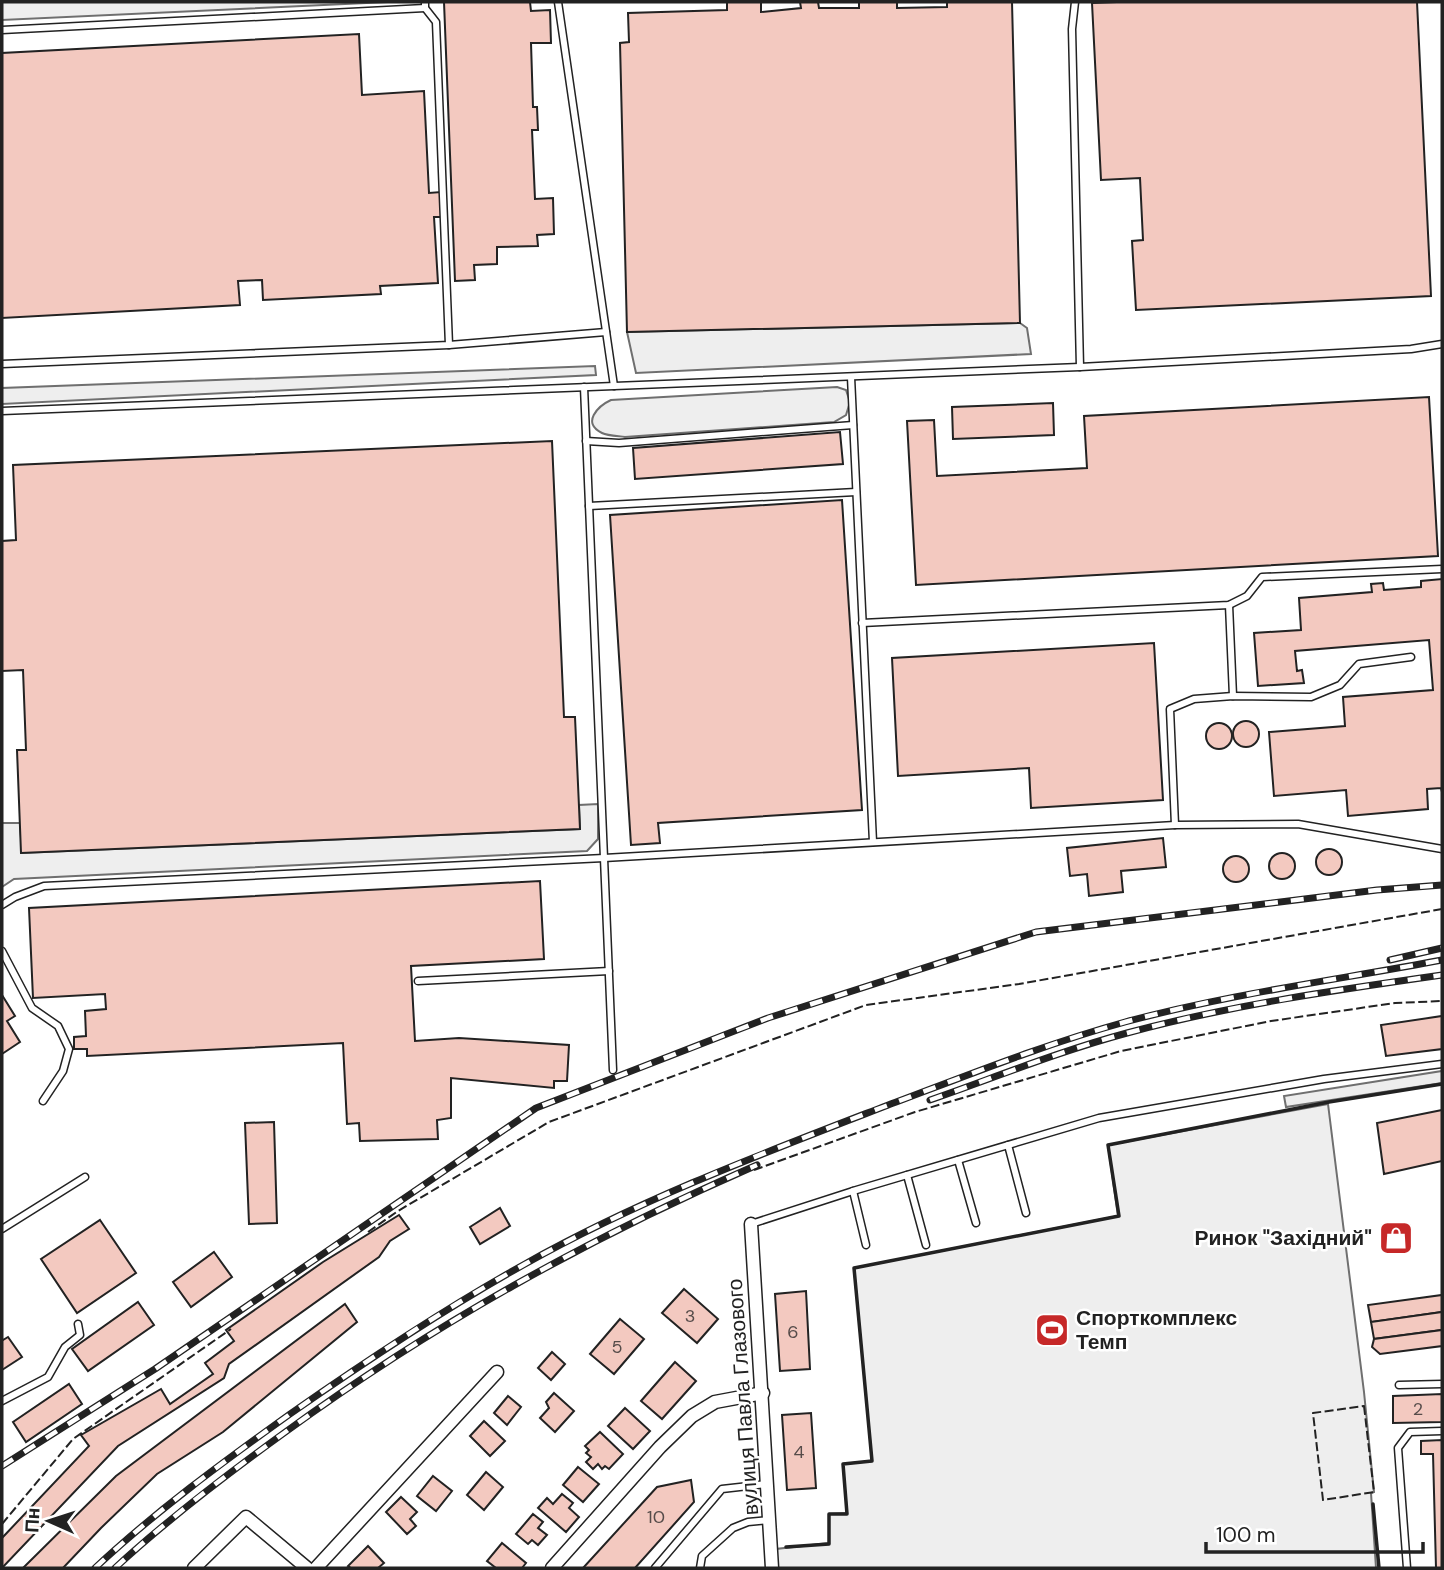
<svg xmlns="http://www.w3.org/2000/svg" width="1444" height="1570" font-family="'DM Sans',sans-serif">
  <rect width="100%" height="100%" fill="#fff"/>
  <g fill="#eee" stroke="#6f6f6f" stroke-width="2">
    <path d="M2,2H388L2,20Z"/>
    <path d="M1020,323L1027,328L1031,354L636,373L627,332Z"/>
    <path d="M595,366L596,375L2,404V388Z"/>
    <path d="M837,387L846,390L850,402L846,415L834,422L625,437C618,436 608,436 602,433C581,423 598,406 611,400Z"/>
    <path d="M598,804V839L587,851L14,879L2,887V823H20L22,853L580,829L579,805Z"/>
    <path d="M1328,1104L1364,1392L1374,1492L1371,1493L1376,1568H777L776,1549L829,1543V1514L847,1513L843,1464L872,1461L854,1268L1118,1216L1108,1145Z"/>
  </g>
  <path fill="#ededed" stroke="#6f6f6f" stroke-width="2" d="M1442,1071V1083L1286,1107L1284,1096Z"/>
  <g fill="#f3c9c0" stroke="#222" stroke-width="2">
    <path d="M444,2H530L531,11L550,10L551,43H531L533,107H537L538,130H532L535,199L553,198L554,234L537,235L538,246L497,247V264L474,265L475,280L455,281Z"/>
    <path d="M727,2H761V12L801,8L800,2H818L819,8H859V2H897V8L947,7V2H1012L1020,323L627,332L620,43L629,42L628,13L727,10Z"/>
    <path d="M1117,2H1417L1431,296L1136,310L1132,241L1143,240L1140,178L1101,180L1092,3Z"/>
    <path d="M359,34L362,95L424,91L429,193L441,192L442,217H434L438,283L380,286L381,294L263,300L262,280L238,281L240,305L2,318V53Z"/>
    <path d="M1429,397L1438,556L916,585L907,421L934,420L937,476L1087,468L1084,416Z"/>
    <path d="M1053,403L1054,435L953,439L952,407Z"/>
    <path d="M840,432L843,464L635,479L633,448Z"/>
    <path d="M552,441L564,717H575L580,829L21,853L17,750H26L23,670L2,671V541L16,540L13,465Z"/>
    <path d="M842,500L862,810L658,823L660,843L631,845L610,515Z"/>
    <path d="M1442,579V792L1441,788L1427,789L1428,809L1348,816L1346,790L1274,796L1269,732L1345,726L1343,697L1433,690L1429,640L1295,651L1297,671L1302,670L1304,683L1258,686L1254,633L1301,630L1299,598L1372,592L1371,584L1383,583L1384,590L1421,587V581Z"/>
    <path d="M1154,643L1163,800L1031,808L1029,768L898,776L892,658Z"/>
    <circle cx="1246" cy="734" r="13"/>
    <circle cx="1219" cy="736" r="13"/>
    <path d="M1163,838L1166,867L1121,871L1123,892L1089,896L1087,874L1070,876L1067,848Z"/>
    <circle cx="1329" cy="862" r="13"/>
    <circle cx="1282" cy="866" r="13"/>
    <circle cx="1236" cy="869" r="13"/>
    <path d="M540,881L544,959L411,966L415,1041L459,1038L569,1045L567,1081H554V1088L451,1078V1118L437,1120L438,1139L360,1141L359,1123L347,1124L343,1043L87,1056V1049H74V1037L86,1036L85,1011L106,1009L105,994L33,998L29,908Z"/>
    <path d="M2,995L15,1016L7,1021L20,1042L2,1054Z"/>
    <path d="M1442,1016V1049L1386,1056L1381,1025Z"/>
    <path d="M1442,1110V1161L1384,1174L1377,1123Z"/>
    <path d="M274,1122L277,1223L249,1224L245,1123Z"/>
    <path d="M500,1208L510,1226L480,1244L470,1227Z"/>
    <path d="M399,1215L409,1229L390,1241L379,1257L229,1364L224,1378L118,1446L2,1568V1538L89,1446L81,1435L161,1389L170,1404L213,1374L205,1363L234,1341L226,1330L323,1262Z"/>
    <path d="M100,1220L136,1273L77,1313L41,1259Z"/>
    <path d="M214,1252L232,1277L191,1307L173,1282Z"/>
    <path d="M684,1289L718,1319L697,1343L662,1313Z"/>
    <path d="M806,1291L810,1369L780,1371L775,1294Z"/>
    <path d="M1442,1295V1312L1371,1322L1368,1305Z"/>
    <path d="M138,1302L154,1325L88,1371L72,1349Z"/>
    <path d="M345,1304L357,1322L223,1432L157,1474L101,1528L63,1568H23L116,1476Z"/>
    <path d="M1442,1312V1330L1374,1339L1371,1322Z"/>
    <path d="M620,1319L644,1339L614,1374L590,1354Z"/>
    <path d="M1442,1330V1346L1380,1354L1372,1347L1374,1339Z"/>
    <path d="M8,1337L22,1357L2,1370V1339L3,1340Z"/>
    <path d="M552,1352L565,1364L551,1380L538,1368Z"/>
    <path d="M675,1362L696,1381L662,1419L641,1401Z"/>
    <path d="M69,1384L82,1404L26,1442L13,1422Z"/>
    <path d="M554,1393L574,1411L555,1432L540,1418L549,1408L546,1402Z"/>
    <path d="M1442,1394V1422L1393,1423V1396Z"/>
    <path d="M508,1396L521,1407L507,1425L494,1413Z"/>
    <path d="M625,1408L650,1431L633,1449L608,1426Z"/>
    <path d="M811,1413L816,1488L787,1490L782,1415Z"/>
    <path d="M484,1421L505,1441L490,1456L470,1436Z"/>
    <path d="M600,1432L623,1454L609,1469L605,1466L602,1469L598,1464L593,1469L586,1462L591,1457L586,1453L589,1450L585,1446Z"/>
    <path d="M1442,1440V1568H1436L1433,1454H1421V1441Z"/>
    <path d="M578,1467L599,1484L583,1502L563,1485Z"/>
    <path d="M486,1472L503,1487L484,1510L467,1495Z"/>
    <path d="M433,1476L452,1491L436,1511L417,1496Z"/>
    <path d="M691,1480L694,1502L635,1568H583L657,1487Z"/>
    <path d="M562,1494L573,1503L569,1508L579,1517L566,1532L538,1508L547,1498L553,1504Z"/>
    <path d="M401,1497L417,1512L410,1519L416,1526L407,1534L386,1512Z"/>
    <path d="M533,1514L543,1522L538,1528L547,1535L538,1545L532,1540L528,1544L516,1534Z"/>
    <path d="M502,1543L526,1563L522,1568H496L487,1561Z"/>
    <path d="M368,1546L384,1563L378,1568H351L348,1566Z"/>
  </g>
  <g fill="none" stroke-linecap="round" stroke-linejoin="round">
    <g stroke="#222" stroke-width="9">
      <g id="service">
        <path d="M425,2V8L436,22L449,345"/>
        <path d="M558,2L614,386"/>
        <path d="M1075,2L1072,29L1080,367"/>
        <path d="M2,30L425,8"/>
        <path d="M2,364L449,345L606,332"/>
        <path d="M851,377L873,842"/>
        <path d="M584,387L613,1070"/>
        <path d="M2,411L1080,367L1411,349L1442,344"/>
        <path d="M586,441L619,443L853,425"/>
        <path d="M589,506L856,492"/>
        <path d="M1229,605L1233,696"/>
        <path d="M862,623L1229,605L1247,596L1262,577L1442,569"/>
        <path d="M1175,825L1170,709L1194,699L1233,696L1311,697L1340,685L1359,664L1411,657"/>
        <path d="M2,905L15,897L44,886L604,858L1175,825L1298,824L1442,849"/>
        <path d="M2,951L32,1008L58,1026L69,1049L63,1071L43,1101"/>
        <path d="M418,981L609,971"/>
        <path d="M1008,1145L1026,1213"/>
        <path d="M958,1160L976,1223"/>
        <path d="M907,1175L926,1245"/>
        <path d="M853,1191L866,1245"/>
        <path d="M751,1224L853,1191L1099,1118L1324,1079L1442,1064"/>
        <path d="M2,1229L85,1177"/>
        <path d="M1399,1385L1442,1384"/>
        <path d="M2,1401L48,1377L65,1347L80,1335L78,1324"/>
        <path d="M655,1568L722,1489L766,1484"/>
        <path d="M700,1568L702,1556L733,1528L748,1522L770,1520"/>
        <path d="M1407,1568L1398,1448L1410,1432L1442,1431"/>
      </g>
    </g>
    <g stroke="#222" stroke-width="15">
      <g id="minor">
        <path d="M751,1224L772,1568"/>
        <path d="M194,1568L246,1517L307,1568"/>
        <path d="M316,1568L497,1372"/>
        <path d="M552,1568L660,1447L692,1416L715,1402L763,1393"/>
      </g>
    </g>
    <use href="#service" stroke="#fff" stroke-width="6"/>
    <use href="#minor" stroke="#fff" stroke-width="12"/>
    <g stroke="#222" stroke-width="7">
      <g id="rail">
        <path d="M1390,960L1442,948"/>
        <path d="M930,1100C996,1077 1060,1051 1127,1033C1231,1005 1336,990 1442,975"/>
        <path d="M2,1466L155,1369L536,1108L768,1018L1036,932L1377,890L1442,885"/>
        <path d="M95,1568C156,1511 223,1462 290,1414C366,1361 444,1309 525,1264C639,1200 761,1154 883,1107C963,1077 1042,1045 1125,1022C1229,994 1336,980 1442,960"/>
        <path d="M115,1568C168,1519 226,1475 284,1433C434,1324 587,1239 757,1165"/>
      </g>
    </g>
    <use href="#rail" stroke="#fff" stroke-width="4.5" stroke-dasharray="13" stroke-linecap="butt"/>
    <g stroke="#222" stroke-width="2" stroke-dasharray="9 3.5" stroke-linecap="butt">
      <path d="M754,1170L915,1112L1121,1051L1271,1021L1395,1003L1442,1001"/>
      <path d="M368,1232L398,1211L549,1122L866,1005L1019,984L1442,909"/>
      <path d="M1364,1406L1374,1492L1323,1500L1313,1413Z"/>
      <path d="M2,1524L73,1439L231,1329"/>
    </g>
    <g stroke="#222" stroke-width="3.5">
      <path d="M1373,1504L1379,1568"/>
      <path d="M786,1547L829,1544V1514H847L843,1464L872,1461L854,1268L1119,1216L1108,1145L1329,1102L1442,1084"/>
    </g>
  </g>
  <defs>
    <g id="shop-square" transform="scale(1.75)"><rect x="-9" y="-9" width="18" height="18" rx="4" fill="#c62828" stroke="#fff"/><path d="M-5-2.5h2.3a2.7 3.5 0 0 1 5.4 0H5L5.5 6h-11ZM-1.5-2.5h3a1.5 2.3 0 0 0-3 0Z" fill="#fff"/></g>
    <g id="stadium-square" transform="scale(1.75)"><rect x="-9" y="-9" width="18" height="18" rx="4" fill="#c62828" stroke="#fff"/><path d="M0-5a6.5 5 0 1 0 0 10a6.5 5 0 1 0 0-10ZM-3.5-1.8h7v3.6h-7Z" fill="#fff"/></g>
  </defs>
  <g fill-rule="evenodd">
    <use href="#shop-square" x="1396" y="1238"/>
    <use href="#stadium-square" x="1052" y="1330"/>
  </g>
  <g text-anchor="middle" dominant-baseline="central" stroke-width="5" stroke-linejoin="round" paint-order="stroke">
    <g font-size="18" fill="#564c4a">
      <text x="690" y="1316">3</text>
      <text x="793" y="1332">6</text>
      <text x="617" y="1347">5</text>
      <text x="1418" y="1409">2</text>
      <text x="799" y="1452">4</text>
      <text x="656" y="1517">10</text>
    </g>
    <g font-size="21" font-weight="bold" fill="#222" stroke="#fff" text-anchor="end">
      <text x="1372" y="1238">Ринок "Західний"</text>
      <text x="1076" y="1318" text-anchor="start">Спорткомплекс<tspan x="1076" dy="24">Темп</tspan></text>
    </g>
    <g font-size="21" fill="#222" stroke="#fff">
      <text transform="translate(743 1397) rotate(-94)">вулиця Павла Глазового</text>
    </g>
  </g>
  <rect width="1444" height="1570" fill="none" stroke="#222222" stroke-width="7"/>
  <g transform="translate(49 1521) rotate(273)" stroke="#ffffff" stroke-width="5" paint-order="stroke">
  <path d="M0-5L12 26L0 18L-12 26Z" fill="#222222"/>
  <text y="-10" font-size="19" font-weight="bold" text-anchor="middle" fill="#222222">Пн</text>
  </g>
  <path d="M1206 1542v10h217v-10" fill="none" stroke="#222222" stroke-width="3.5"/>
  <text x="1216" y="1542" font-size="21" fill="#222222" stroke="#ffffff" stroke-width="5" paint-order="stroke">100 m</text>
</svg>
